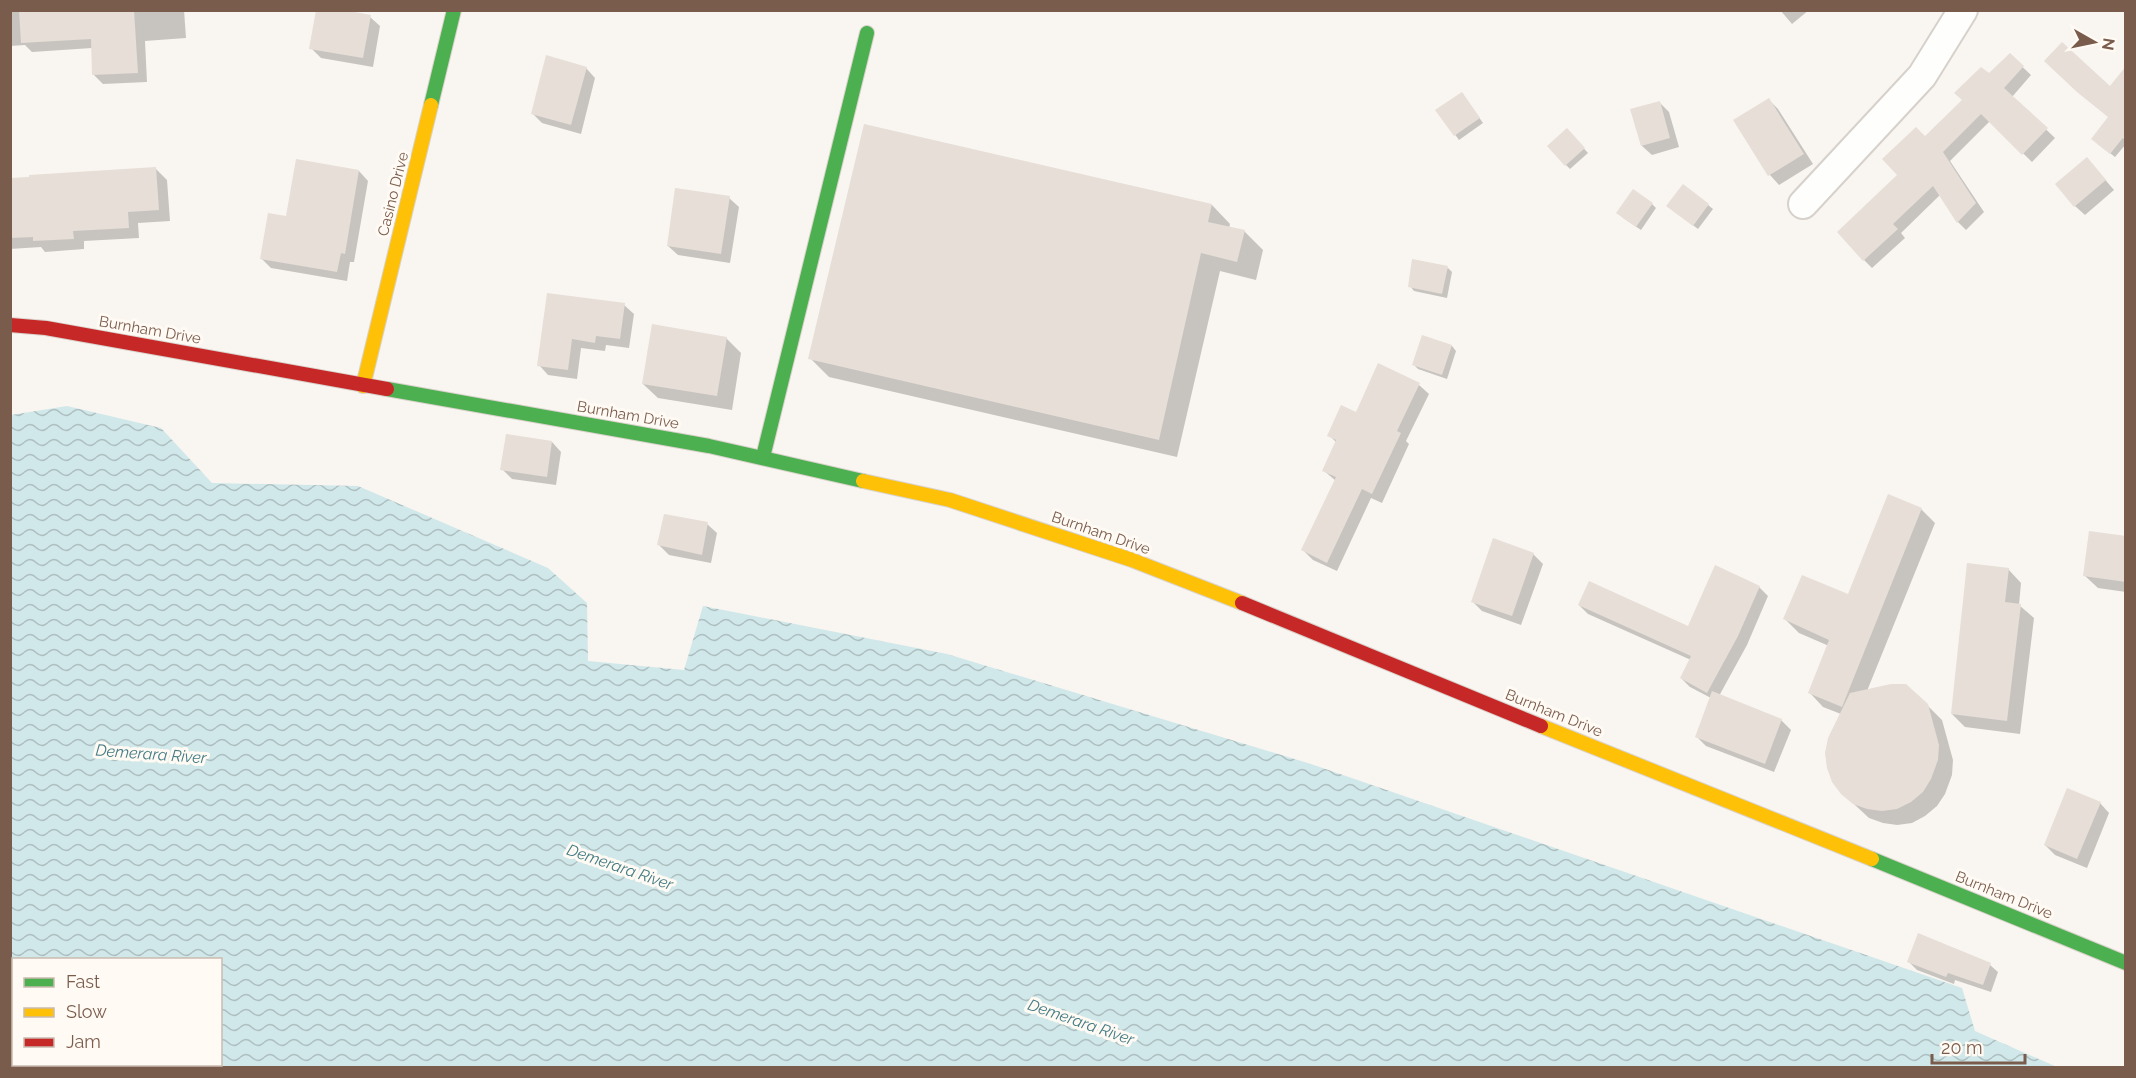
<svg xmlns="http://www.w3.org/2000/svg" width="2136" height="1078" font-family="Raleway,sans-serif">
  <defs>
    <pattern id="water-waves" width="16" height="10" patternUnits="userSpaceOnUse" patternTransform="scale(1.5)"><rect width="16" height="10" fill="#d0e8ea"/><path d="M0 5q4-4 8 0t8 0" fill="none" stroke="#aebfc0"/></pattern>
  </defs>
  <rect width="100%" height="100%" fill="#f9f5f0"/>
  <path fill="url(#water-waves)" fill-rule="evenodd" d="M67,406L161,428L212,483L358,486L548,568L587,603L588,661L684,670L703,606L947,654L1311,764L1962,988L1975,1031L2057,1067H11V415ZM14,960H220V1064H14Z"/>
  <g fill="#0003">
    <path d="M10,10H184L186,38L145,41L147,82L103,84L94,75L92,48L32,52L25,45L10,46Z"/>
    <path d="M1780,10H1809L1792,24Z"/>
    <path d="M370,17L380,26L373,67L321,58L311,48Z"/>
    <path d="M2010,55L2031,75L2012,97L2055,138L2032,162L1990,121L1950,161L1984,212L1966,230L1958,222L1940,195L1901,233L1905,238L1872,268L1864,260L1899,176L1925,138Z"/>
    <path d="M586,68L595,78L581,134L542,123L533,114Z"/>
    <path d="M1462,93L1483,123L1459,140L1437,110Z"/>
    <path d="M1769,100L1778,109L1813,164L1779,185L1770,175L1735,120Z"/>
    <path d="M1659,102L1669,112L1679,147L1652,155L1642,146Z"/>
    <path d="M1567,130L1588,153L1570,169L1566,165Z"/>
    <path d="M2123,137L2126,144L2115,157L2097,143Z"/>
    <path d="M156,169L167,180L170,221L138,223L139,238L84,241V249L45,252L41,247L10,249V179Z"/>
    <path d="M2096,169L2114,190L2085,215L2075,206Z"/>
    <path d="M359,171L368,181L354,262H350L347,281L271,268L262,259L288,218Z"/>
    <path d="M729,198L739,207L730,263L678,255L668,246Z"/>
    <path d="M1652,204L1656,208L1641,230L1622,217Z"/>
    <path d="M1212,205L1230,224L1229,228L1244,231L1263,250L1256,280L1220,271L1177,457L829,377L810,358Z"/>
    <path d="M1708,205L1713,209L1698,229L1673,210Z"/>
    <path d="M1448,268L1452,272L1447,298L1414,291L1410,286Z"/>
    <path d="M548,294L624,305L634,314L629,348L606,345L605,351L581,348L577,379L548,375L539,365Z"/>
    <path d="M1423,337L1452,346L1456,351L1447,379L1418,369L1414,365Z"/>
    <path d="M726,338L741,353L732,410L658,398L643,384Z"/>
    <path d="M1419,385L1429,394L1406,441L1409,444L1382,503L1371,498L1337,571L1313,560L1303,550L1336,481L1323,470L1336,442L1329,435L1357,414Z"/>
    <path d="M552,442L561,452L556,485L512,479L502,469Z"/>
    <path d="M1921,509L1935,523L1867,691L1927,705L1942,720L1953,760L1952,775L1945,794L1937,806L1925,816L1912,823L1897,825L1883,823L1869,818L1842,793L1841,714L1823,707L1810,693L1829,646L1799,633L1785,619L1848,596Z"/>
    <path d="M707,524L717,533L711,563L669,555L659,545Z"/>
    <path d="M2126,538V592L2098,588L2084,575Z"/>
    <path d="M1533,554L1543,564L1521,625L1482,611L1473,602Z"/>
    <path d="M2008,569L2021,583L2019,605L2034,618L2020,734L1965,727L1952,714Z"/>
    <path d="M1759,587L1768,596L1747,645L1719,696L1781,720L1791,730L1774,772L1706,746L1696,736L1711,698L1690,687L1681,678L1691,660L1588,614L1579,605L1689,628Z"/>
    <path d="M2100,803L2109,813L2087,868L2055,855L2045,845Z"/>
    <path d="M1909,962L1990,965L1998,972L1991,992L1955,980L1954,984L1917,970Z"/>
  </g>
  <g fill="#e6ded7">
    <path d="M19,10H134L138,73L92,75L91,39L21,43Z"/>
    <path d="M316,10H344L371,15L363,58L309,49Z"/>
    <path d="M2062,42L2110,86L2126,66V134L2110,154L2091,139L2108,117L2077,92L2044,61Z"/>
    <path d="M2010,53L2024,66L2004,88L2048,128L2022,155L1981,114L1943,152L1976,203L1957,223L1933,186L1893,224L1898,229L1863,261L1837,232L1897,175L1882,159L1916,127L1925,136L1962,100L1954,93L1981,67L1989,73Z"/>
    <path d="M546,55L587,67L571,125L531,114Z"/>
    <path d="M1462,92L1480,118L1454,136L1435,110Z"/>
    <path d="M1769,98L1804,154L1768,176L1733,120Z"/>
    <path d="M1660,101L1670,138L1641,146L1630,109Z"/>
    <path d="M864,124L1212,204L1208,222L1245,230L1237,262L1201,253L1159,440L808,359Z"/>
    <path d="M1567,128L1585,148L1565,166L1547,146Z"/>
    <path d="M2087,157L2106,180L2074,207L2055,184Z"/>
    <path d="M296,159L359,170L345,254L341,253L337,272L260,259L268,213L286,216Z"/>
    <path d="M156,167L159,210L128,212L129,228L73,231L74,239L33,241V237L10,238V178L29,177V175Z"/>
    <path d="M1683,184L1709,204L1693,226L1666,206Z"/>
    <path d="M675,188L730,196L721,254L667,246Z"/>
    <path d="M1633,189L1653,203L1636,227L1616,213Z"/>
    <path d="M1412,259L1448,266L1442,294L1408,287Z"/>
    <path d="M547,293L625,303L620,339L596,336L595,343L572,339L568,370L537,366Z"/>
    <path d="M652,324L727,337L717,396L642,384Z"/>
    <path d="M1422,335L1452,345L1442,375L1412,365Z"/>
    <path d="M1378,363L1420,383L1397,431L1401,433L1372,494L1362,489L1327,563L1301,550L1336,477L1322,471L1336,440L1327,436L1341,405L1356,412Z"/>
    <path d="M506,434L552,441L547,477L500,470Z"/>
    <path d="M1888,494L1922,508L1842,707L1808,693L1829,640L1783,619L1802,575L1848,594Z"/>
    <path d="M664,514L708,522L702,555L657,545Z"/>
    <path d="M2089,531L2126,536V582L2083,576Z"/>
    <path d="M1493,538L1534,553L1512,616L1471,602Z"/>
    <path d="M1967,563L2009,568L2005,602L2021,604L2007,721L1951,714Z"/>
    <path d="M1715,565L1760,586L1738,636L1707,693L1680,678L1691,656L1578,605L1589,581L1688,626Z"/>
    <path d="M1891,684H1906L1928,704L1939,745L1938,760L1931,779L1923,792L1911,802L1897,809L1882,811L1867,809L1853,804L1841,794L1832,782L1827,768L1825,753L1828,738L1850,693Z"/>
    <path d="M1712,691L1782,719L1765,764L1695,737Z"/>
    <path d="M2067,788L2101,802L2077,859L2044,845Z"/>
    <path d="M1918,933L1991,963L1983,985L1948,973L1946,977L1907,962Z"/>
  </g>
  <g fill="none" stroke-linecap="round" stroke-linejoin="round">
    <g stroke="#d7d1cb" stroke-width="32">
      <path id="street" d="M1803,204L1922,76L1963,10"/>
    </g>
    <g stroke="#d9d2cb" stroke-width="16">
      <g id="fast">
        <path d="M431,105L454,10"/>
        <path d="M387,389L709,446L863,481"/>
        <path d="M763,457L867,33"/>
        <path d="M1872,859L2126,963"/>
      </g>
    </g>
    <g stroke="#d9d2cb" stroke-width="16">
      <g id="slow">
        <path d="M363,386L431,105"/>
        <path d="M863,481L950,500L1132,560L1242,603"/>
        <path d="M1541,726L1872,859"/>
      </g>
    </g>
    <g stroke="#d9d2cb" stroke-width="16">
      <g id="jam">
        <path d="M10,325L46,328L387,389"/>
        <path d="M1242,603L1541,726"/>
      </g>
    </g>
    <use href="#street" stroke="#fefefd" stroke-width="28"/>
    <use href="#fast" stroke="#4caf50" stroke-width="14"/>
    <use href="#slow" stroke="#ffc107" stroke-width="14"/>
    <use href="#jam" stroke="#c62828" stroke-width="14"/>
  </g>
  <g text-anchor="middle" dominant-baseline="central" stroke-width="6" stroke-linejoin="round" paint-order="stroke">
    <g font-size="15" fill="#7a5c4d" stroke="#fffaf3">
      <text transform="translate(393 194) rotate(-76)">Casino Drive</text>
      <text transform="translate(150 330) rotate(10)">Burnham Drive</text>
      <text transform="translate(628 415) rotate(10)">Burnham Drive</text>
      <text transform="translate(1101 533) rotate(19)">Burnham Drive</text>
      <text transform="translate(1554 713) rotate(22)">Burnham Drive</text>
      <text transform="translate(2004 895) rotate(22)">Burnham Drive</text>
    </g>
    <g font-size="16" font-style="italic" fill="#437c86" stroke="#fffaf3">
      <text transform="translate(151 754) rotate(4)">Demerara River</text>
      <text transform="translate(620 867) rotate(19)">Demerara River</text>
      <text transform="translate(1081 1022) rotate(19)">Demerara River</text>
    </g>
  </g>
  <rect width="2136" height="1078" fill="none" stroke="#7a5c4d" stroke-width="24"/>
  <rect x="12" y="958" width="210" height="108" fill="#fffaf3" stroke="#cabbb1" stroke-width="1.5"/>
  <rect x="24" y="978" width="30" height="9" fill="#4caf50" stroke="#cabbb1" stroke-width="1.5"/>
  <text x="66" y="988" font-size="18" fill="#7a5c4d">Fast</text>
  <rect x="24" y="1008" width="30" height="9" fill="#ffc107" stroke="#cabbb1" stroke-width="1.5"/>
  <text x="66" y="1018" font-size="18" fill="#7a5c4d">Slow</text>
  <rect x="24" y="1038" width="30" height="9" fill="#c62828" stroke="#cabbb1" stroke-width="1.5"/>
  <text x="66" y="1048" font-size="18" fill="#7a5c4d">Jam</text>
  <g transform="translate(2094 42) rotate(99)" stroke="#fffaf3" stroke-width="4.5" paint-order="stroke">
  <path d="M0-4.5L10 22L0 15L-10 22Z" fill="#7a5c4d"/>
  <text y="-9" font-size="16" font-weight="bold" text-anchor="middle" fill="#7a5c4d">N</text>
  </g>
  <path d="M1932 1054v9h93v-9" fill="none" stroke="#7a5c4d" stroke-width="3"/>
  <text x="1941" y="1054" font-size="18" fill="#7a5c4d" stroke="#fffaf3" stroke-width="4.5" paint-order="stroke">20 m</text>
</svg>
